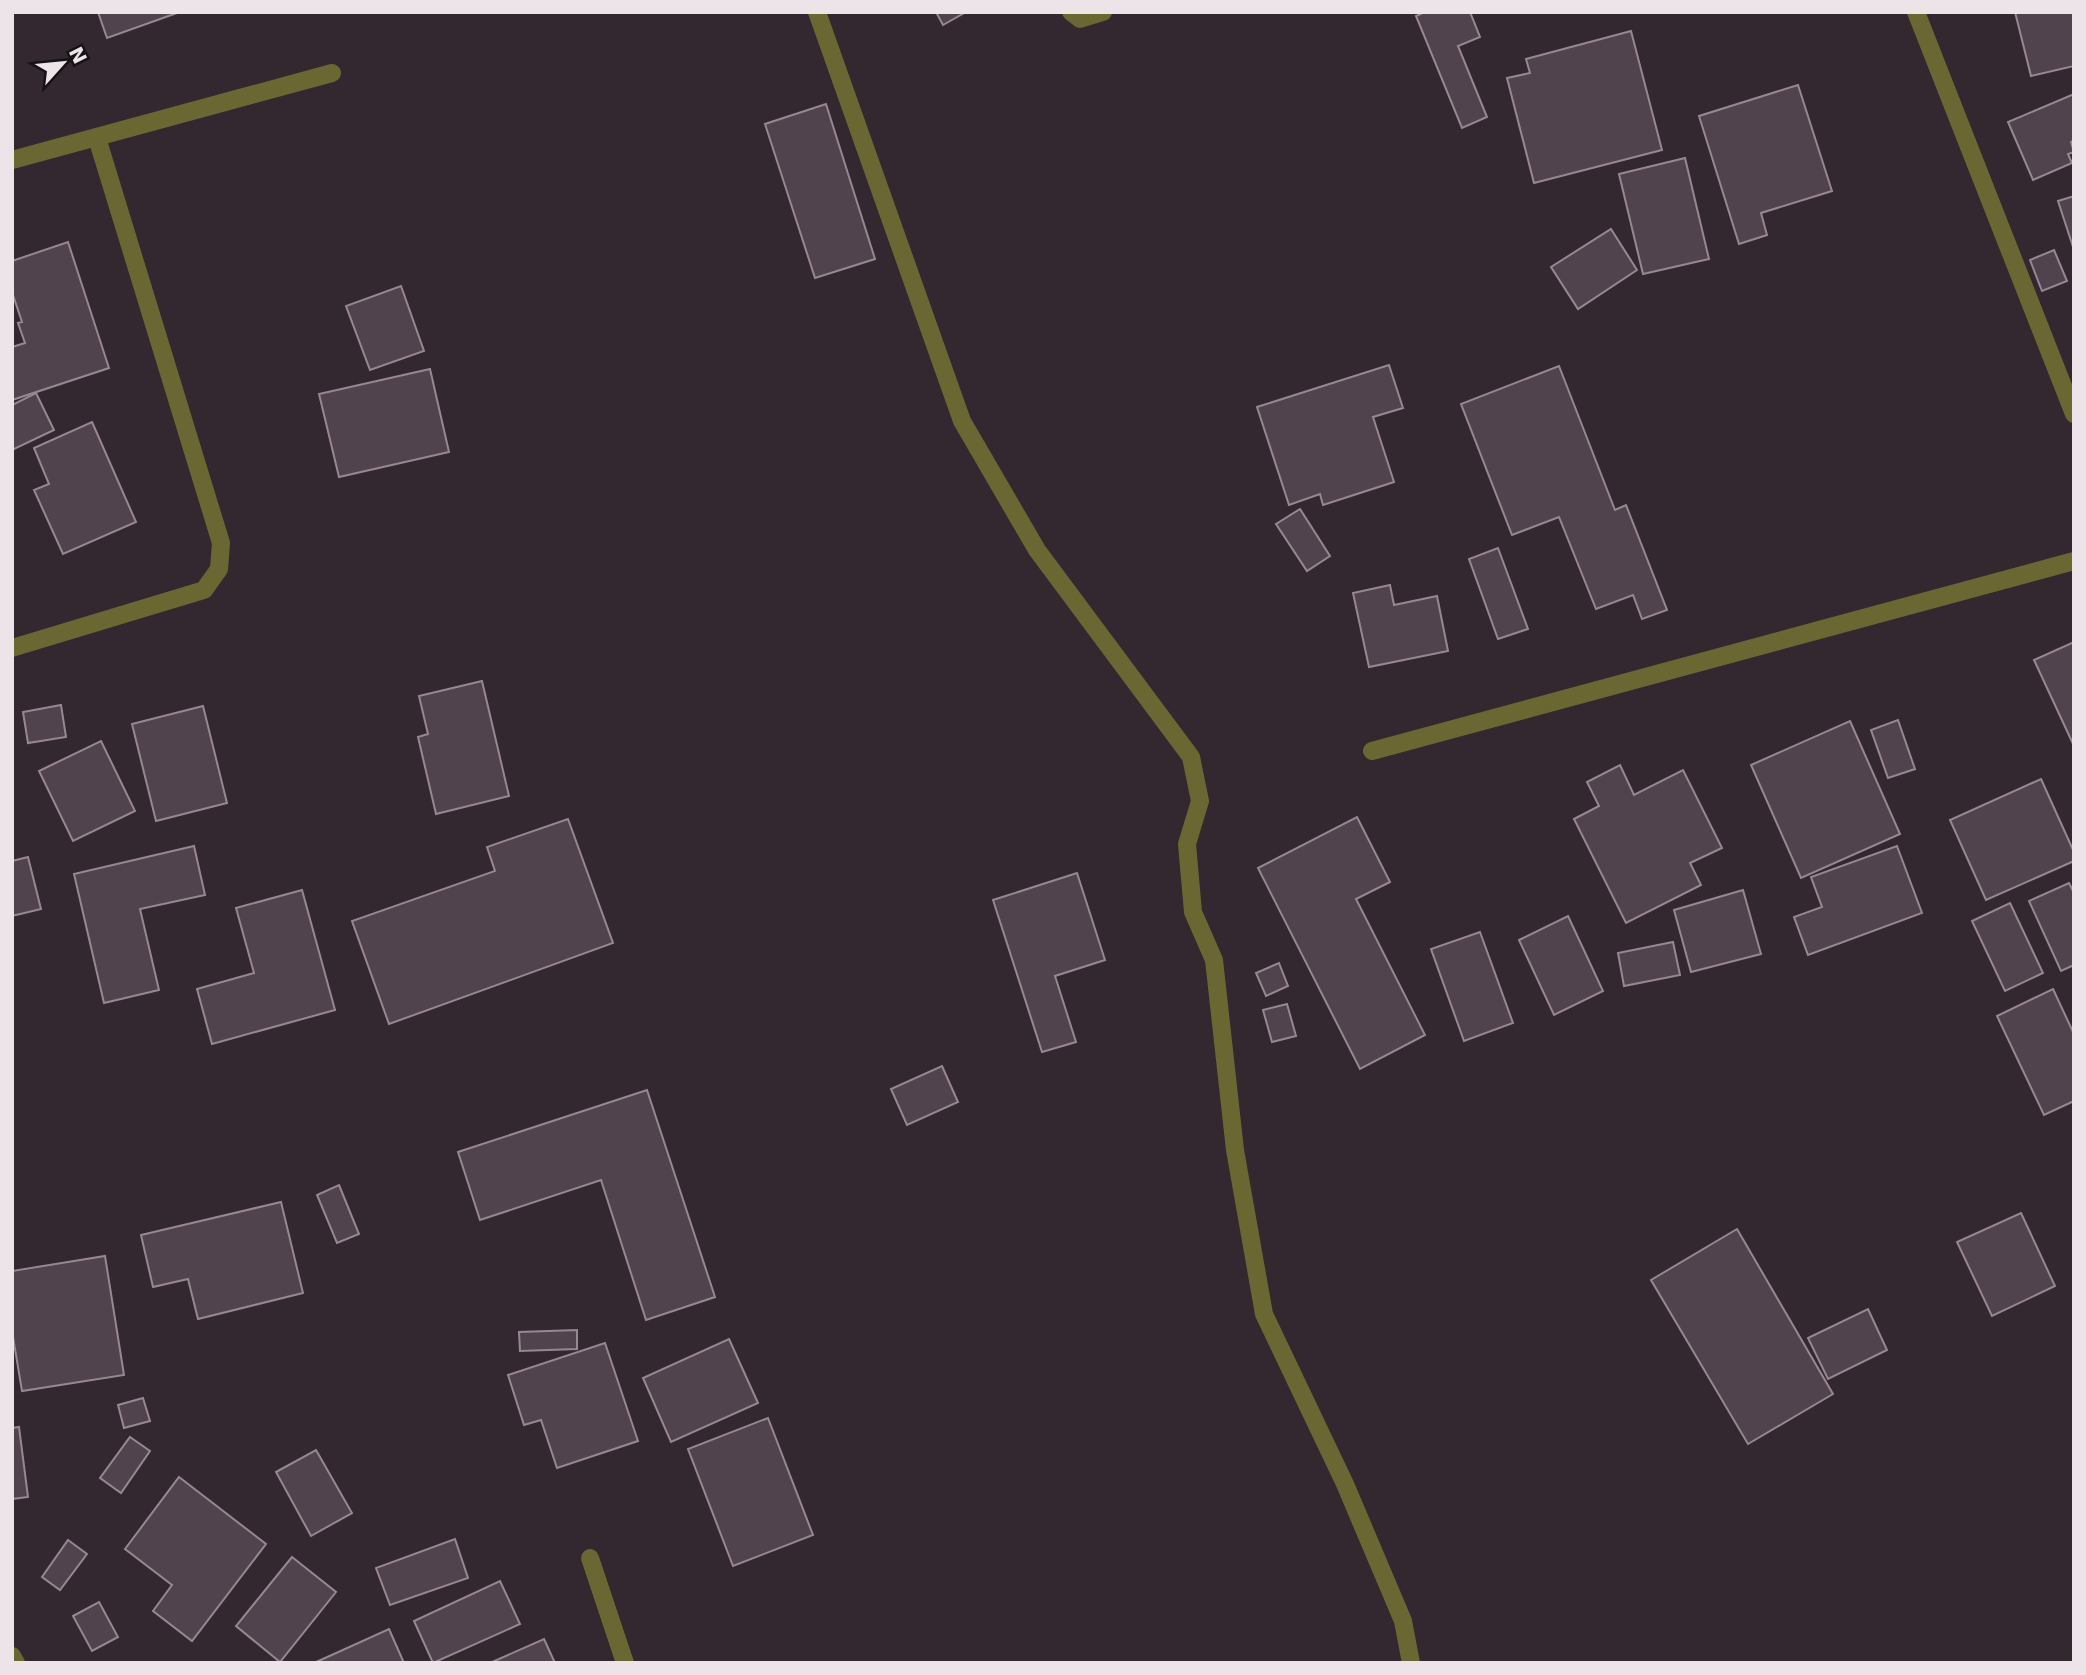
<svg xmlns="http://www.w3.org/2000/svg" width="2086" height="1675" font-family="'DejaVu Sans',sans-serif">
  <rect width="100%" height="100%" fill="#332730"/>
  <g fill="#51434d" stroke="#978793" stroke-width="2">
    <path d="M98,12H177V13L107,38Z"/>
    <path d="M936,12H966L943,25Z"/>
    <path d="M1425,12H1470L1480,37L1458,46L1487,117L1462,128L1416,16Z"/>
    <path d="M2015,12H2074V66L2031,76Z"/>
    <path d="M1631,31L1662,150L1534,183L1507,78L1530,73L1526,59Z"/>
    <path d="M1798,85L1832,191L1761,213L1767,235L1739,244L1699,116Z"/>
    <path d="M2074,94V140L2071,142L2074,152L2068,154L2072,163L2033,180L2008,122Z"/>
    <path d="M826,104L875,259L815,278L765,124Z"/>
    <path d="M1685,158L1709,259L1643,274L1619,174Z"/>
    <path d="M2074,196V250L2058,201Z"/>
    <path d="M1611,229L1637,270L1578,309L1551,267Z"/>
    <path d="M68,242L109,368L12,400V347L25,343L18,323L22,322L12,292V261Z"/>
    <path d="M2054,250L2067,281L2042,291L2030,260Z"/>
    <path d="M401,286L424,351L370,370L346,306Z"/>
    <path d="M1389,365L1403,408L1373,417L1394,482L1323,505L1320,494L1289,505L1257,407Z"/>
    <path d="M1559,366L1615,510L1626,505L1667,610L1642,619L1633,595L1596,609L1559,517L1512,535L1461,404Z"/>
    <path d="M430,369L449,452L339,477L319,394Z"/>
    <path d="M36,393L54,430L12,450V405Z"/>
    <path d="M92,422L136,522L63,554L34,490L49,484L34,448Z"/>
    <path d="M1300,509L1330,556L1307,571L1276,524Z"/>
    <path d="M1498,548L1528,629L1498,639L1469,559Z"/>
    <path d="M1390,585L1394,605L1437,596L1448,651L1369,667L1353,593Z"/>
    <path d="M2074,642V746L2034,660Z"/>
    <path d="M482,681L509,796L436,814L418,737L428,734L419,696Z"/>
    <path d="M61,705L66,737L28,743L23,712Z"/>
    <path d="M203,706L227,803L156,821L132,724Z"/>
    <path d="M1898,720L1915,769L1888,778L1871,730Z"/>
    <path d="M1850,721L1900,834L1801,878L1751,765Z"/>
    <path d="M101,741L135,811L73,841L39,771Z"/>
    <path d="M1620,765L1634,795L1683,770L1722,848L1690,863L1701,885L1626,923L1574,819L1599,806L1587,782Z"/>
    <path d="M2041,779L2074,852V861L1986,900L1950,820Z"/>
    <path d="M1357,817L1390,882L1356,899L1425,1035L1360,1069L1258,868Z"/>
    <path d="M568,819L613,943L389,1024L352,921L495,871L487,847Z"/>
    <path d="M194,846L205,895L140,909L159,990L104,1003L74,874Z"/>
    <path d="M1897,846L1922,913L1808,955L1794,917L1822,907L1811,877Z"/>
    <path d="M28,857L41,909L12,916V861Z"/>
    <path d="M1077,873L1105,960L1055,976L1076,1042L1042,1052L993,900Z"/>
    <path d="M2069,883L2074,893V965L2061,971L2029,901Z"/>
    <path d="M302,890L335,1010L212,1044L197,989L254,973L236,908Z"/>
    <path d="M1743,890L1761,954L1691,972L1674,910Z"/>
    <path d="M2010,903L2043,973L2005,991L1972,921Z"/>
    <path d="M1568,916L1603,991L1554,1015L1519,940Z"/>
    <path d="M1480,932L1513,1023L1464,1041L1431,949Z"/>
    <path d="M1673,942L1680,975L1624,986L1618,953Z"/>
    <path d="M1279,963L1288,986L1266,996L1256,973Z"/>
    <path d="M2053,989L2074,1034V1101L2044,1115L1997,1016Z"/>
    <path d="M1287,1004L1296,1036L1272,1042L1263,1010Z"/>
    <path d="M942,1066L958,1102L907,1125L891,1089Z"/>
    <path d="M647,1090L715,1297L646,1320L601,1180L480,1220L458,1152Z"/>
    <path d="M339,1185L359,1234L337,1243L317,1195Z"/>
    <path d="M281,1202L303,1293L198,1319L188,1279L153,1287L141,1235Z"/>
    <path d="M2021,1213L2055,1286L1992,1316L1957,1242Z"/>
    <path d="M1737,1229L1833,1394L1748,1444L1651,1280Z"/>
    <path d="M105,1256L124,1375L22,1391L12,1331V1271Z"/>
    <path d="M1868,1309L1887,1350L1828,1379L1808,1338Z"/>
    <path d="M577,1330V1349L520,1351L519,1332Z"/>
    <path d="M729,1339L758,1403L671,1442L643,1378Z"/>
    <path d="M605,1343L638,1441L557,1468L541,1420L524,1425L508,1375Z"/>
    <path d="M143,1398L150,1421L124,1428L118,1405Z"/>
    <path d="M768,1418L813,1535L733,1566L688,1449Z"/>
    <path d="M19,1427L28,1497L12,1499V1428Z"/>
    <path d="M130,1437L150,1451L121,1493L100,1478Z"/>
    <path d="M316,1450L352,1513L311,1536L276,1472Z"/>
    <path d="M179,1477L266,1544L192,1641L153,1611L172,1585L125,1549Z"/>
    <path d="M455,1539L468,1578L390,1605L376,1568Z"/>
    <path d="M68,1540L87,1554L60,1590L42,1577Z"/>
    <path d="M292,1557L336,1592L280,1662L236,1626Z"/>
    <path d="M500,1581L520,1624L433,1663L414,1621Z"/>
    <path d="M99,1602L118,1637L92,1651L73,1616Z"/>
    <path d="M389,1629L404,1663H314Z"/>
    <path d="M544,1639L555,1663H490Z"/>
  </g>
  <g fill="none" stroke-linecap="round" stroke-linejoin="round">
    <g stroke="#6a6732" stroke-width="18">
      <path d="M817,12L962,421L1037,550L1191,757L1200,801L1187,844L1193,912L1214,960L1235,1150L1264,1314L1345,1484L1403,1621L1411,1663"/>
      <path d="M1071,12L1080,19L1103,12"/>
      <path d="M1916,12L2074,414"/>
      <path d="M12,160L332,73"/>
      <path d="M12,648L204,590L219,569L221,543L97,138"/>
      <path d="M1372,751L2074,561"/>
      <path d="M590,1558L625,1663"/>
      <path d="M12,1656L16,1663"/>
    </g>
  </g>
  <rect width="2086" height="1675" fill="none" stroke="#ede4ea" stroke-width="28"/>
  <g transform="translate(63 63) rotate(63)" stroke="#171216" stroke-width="5" paint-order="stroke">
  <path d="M0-5L12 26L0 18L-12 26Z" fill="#ede4ea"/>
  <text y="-10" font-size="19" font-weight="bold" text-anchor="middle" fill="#ede4ea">N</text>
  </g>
</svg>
